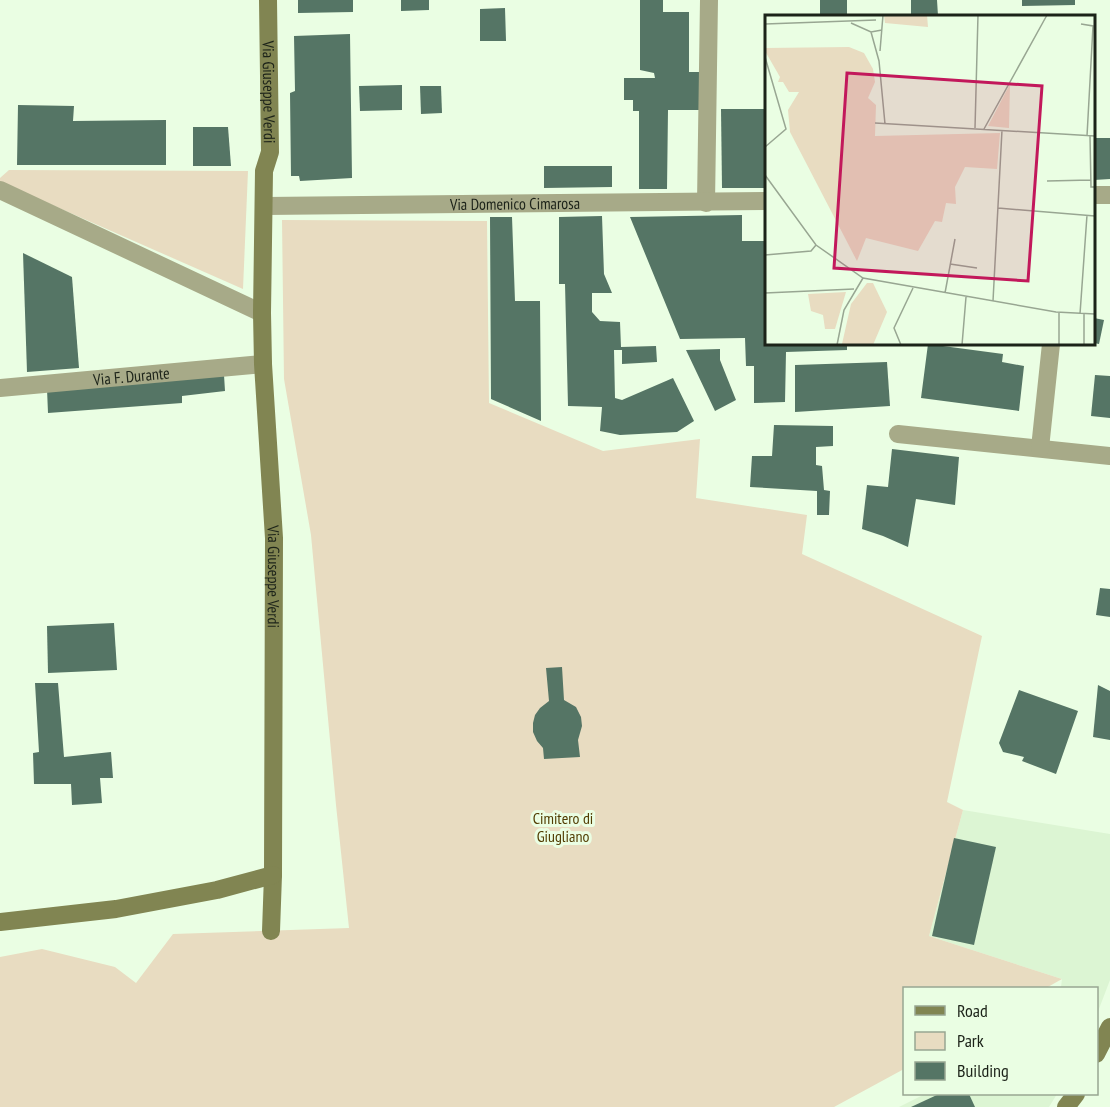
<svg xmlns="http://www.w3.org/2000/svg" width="1110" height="1107" font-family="'PT Sans Narrow',sans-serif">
  <rect width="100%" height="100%" fill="#eafee3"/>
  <g fill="#dcf5d3">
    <path d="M963,810L1110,834V980L1097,1014L1096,988H1062L1061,987L1062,979L929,936Z"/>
    <path d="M925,1094H1057L1049,1107H899Z"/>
  </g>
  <g fill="#e8dcc1">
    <path d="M9,170L248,171L243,289L0,182V178Z"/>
    <path d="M282,220L487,221L489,403L603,451L700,439L696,498L807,515L802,554L982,636L947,802L963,810L929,936L1062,979L1046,988H904V1069L834,1107H0V957L42,949L115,967L136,983L173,934L349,928L336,805L311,535L284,379Z"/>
  </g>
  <g fill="#557565">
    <path d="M298,0H353V12L298,13Z"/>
    <path d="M401,0H429V10L401,11Z"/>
    <path d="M640,0H663V12H689V72H699V110H668L667,189H639V111H633V100H624V78H655L654,73L640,70Z"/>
    <rect x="820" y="0" width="27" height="16"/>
    <path d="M911,0H937L938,16H911Z"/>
    <path d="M1022,0H1075V5L1022,6Z"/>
    <path d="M505,8L506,41H480V9Z"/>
    <path d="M350,34L352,178L300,181L299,176H291L290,93L295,91L294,36Z"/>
    <path d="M402,85V110L360,111L359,86Z"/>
    <path d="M420,86H441L442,113L421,114Z"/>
    <path d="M18,105L74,106L73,121L166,120V165H17Z"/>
    <path d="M721,109H766V188H722Z"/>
    <path d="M193,127H228L231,166H193Z"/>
    <path d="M1094,138H1110V179L1094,180Z"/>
    <path d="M544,166H612V187L544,188Z"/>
    <path d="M742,215V241H766V344H847V350L786,352L785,402L754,403V366H746L745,338L680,339L630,217Z"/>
    <path d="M602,216L604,274L612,293H592V312L600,321L620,322L621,347L656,346L657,362L622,364V350H614L615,398L622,400L673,378L694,421L677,432L620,435L600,431L602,407L568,406L565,284H559V217Z"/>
    <path d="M490,217H512L515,301H540L541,421L491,399Z"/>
    <path d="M23,253L72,277L79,368L27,372Z"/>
    <path d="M1094,318L1104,320L1099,344L1094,343Z"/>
    <path d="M928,344L1003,354L1002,362L1024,366L1019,411L921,398Z"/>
    <path d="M720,349V360L736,400L715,411L686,350Z"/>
    <path d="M887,362L890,406L795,412V365Z"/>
    <path d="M224,375L225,391L182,396V403L48,413L47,389Z"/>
    <path d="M1095,375L1110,376V418L1091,416Z"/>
    <path d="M774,425L833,426V446L816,447V465L822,466L824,490L830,491L829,515H817V491L750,487L752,456H772Z"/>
    <path d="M892,449L959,457L955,505L916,499L908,547L883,536L862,529L867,485L888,487Z"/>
    <path d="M1100,588L1110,589V617L1096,615Z"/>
    <path d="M114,623L117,670L48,673L47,626Z"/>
    <path d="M562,667L564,700L576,707L581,717L582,726L578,740L580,757L544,759L543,748L537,741L533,732V723L535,715L540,708L549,701L546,668Z"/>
    <path d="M35,683H58L64,757L111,752L113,778H100L102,803L72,805L71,784H34L33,753L39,752Z"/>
    <path d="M1098,685L1110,691V740L1093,737Z"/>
    <path d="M1019,690L1078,711L1056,774L1022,761L1024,757L1003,752L999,743Z"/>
    <path d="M954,838L996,847L974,945L932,936Z"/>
    <path d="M939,1094H969L975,1107H911Z"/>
  </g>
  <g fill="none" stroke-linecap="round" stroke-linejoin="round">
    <g stroke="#a7aa88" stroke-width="18">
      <path d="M0,190L262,313"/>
      <path d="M1094,195H1110"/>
      <path d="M706,203L709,0"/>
      <path id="s1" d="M265,206L766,201"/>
      <path id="s2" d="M0,388L263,364"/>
      <path d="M898,434L1110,456"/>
      <path d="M1040,448L1051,344"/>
    </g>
    <g stroke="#818552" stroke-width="18">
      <path id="s3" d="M268,0L270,152L264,171L262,313L263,364L274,538L273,875L271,931"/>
      <path d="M0,922L116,909L217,890L273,875"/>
      <path d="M1096,1054L1110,1027"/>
      <path d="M1066,1107L1076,1094"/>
    </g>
  </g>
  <g text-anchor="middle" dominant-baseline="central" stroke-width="6" stroke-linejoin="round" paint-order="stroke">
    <g font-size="16" fill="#1c2319" stroke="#eafee3">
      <text stroke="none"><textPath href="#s3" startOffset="92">Via Giuseppe Verdi</textPath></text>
      <text stroke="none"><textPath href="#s1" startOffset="250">Via Domenico Cimarosa</textPath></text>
      <text stroke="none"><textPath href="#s2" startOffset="132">Via F. Durante</textPath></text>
      <text stroke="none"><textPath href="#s3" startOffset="578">Via Giuseppe Verdi</textPath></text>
    </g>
    <g font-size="16" fill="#523d03" stroke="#eafee3">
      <text x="563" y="818">Cimitero di<tspan x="563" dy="18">Giugliano</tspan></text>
    </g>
  </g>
  <g transform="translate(765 15)">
    <rect width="330" height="330" fill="#eafee3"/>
    <path d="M119,0H162L163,12L120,8ZM84,32L99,38L108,54L110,67L103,83L111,90L110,121L235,118L232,154L200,152L190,172L191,189L181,188L177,207L170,206L153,236L101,223L92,246L25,117L23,95L34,77H24L18,67H13L15,62L0,36V33ZM245,69L244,113L223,111ZM102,268H108L122,297L108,330L77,329L86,289ZM81,277L70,314H60L58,300L46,296L43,279Z" fill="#e8dcc1"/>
    <path fill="none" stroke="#98a692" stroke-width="1.5" d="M86,8L106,17L117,15M0,9L111,5M316,9L328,11L322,121M106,17L114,46L120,109M115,36L118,0M0,42L21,114L0,132M110,108L330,121M210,113L213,0M219,114L282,0M325,121L326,172H330M0,160L51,230L98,263L291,297L330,299M282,166L326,165M233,193L330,201M0,240L46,236L51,230M185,249L212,253M0,278L89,274M180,278L190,224M228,286L237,115M294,297V330M315,299L322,200M319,299V330M72,330L79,295L98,263M136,330L129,313L148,273M197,330L201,282"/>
    <path fill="#c2185b" fill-opacity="0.15" stroke="#c2185b" stroke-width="3" d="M82,58L277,71L263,266L69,253Z"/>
    <rect width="330" height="330" fill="none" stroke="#1c2319" stroke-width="3"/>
  </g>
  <rect x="903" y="987" width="195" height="108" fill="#eafee3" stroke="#98a692" stroke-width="1.5"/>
  <rect x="915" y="1006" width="30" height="9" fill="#818552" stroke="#98a692" stroke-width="1.5"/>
  <text x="957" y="1017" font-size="18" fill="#1c2319">Road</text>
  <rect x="915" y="1032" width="30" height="18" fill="#e8dcc1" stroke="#98a692" stroke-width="1.5"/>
  <text x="957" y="1047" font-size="18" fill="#1c2319">Park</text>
  <rect x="915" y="1062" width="30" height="18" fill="#557565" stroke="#98a692" stroke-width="1.5"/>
  <text x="957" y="1077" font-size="18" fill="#1c2319">Building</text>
</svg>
